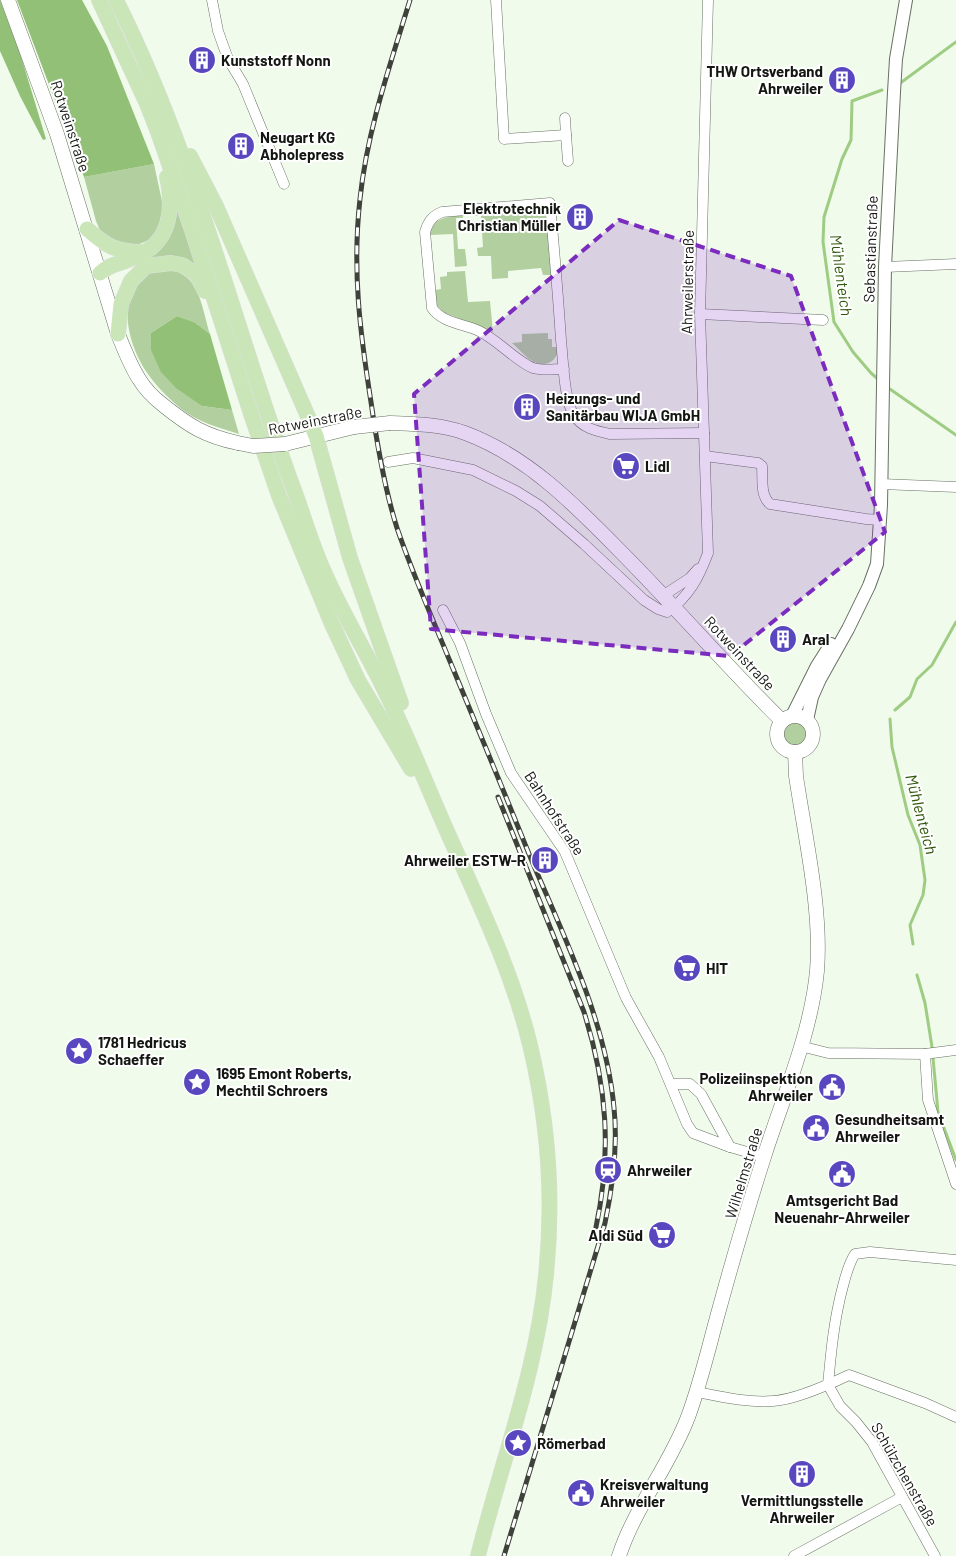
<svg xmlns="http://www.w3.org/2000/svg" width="956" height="1556" font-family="Barlow,sans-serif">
  <rect width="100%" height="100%" fill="#f1fbec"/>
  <g fill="#b1cf9f">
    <path d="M154,164L163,206L159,227L149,240L137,245L124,246L101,233L96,221L84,177Z"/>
    <path d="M177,202L199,270L148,259Z"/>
    <path d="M535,208L541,211L547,219L552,275H543L541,268L508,271V278L492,279L491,256H478L477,248L483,247L481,216H475V213Z"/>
    <path d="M463,215V218H456L458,249H465L467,266L455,267L453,234L430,235C433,217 447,217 463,215Z"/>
    <path d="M156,268C199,267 200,301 210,334L194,322L177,316L151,333L202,406L232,410L239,434C218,427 197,422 180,408C165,395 149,379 140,361C127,336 119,297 143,276C146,273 152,271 156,268Z"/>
    <path d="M465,271L468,302L490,301L493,332L443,312L436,304L435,290L441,289L440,277L447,276V272Z"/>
    <path d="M548,333V339H552V347H558C558,352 557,357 552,361C537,372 522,352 512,343L522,342V334Z"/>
    <circle cx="795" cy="734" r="15"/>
  </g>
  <g fill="#93c077">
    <path d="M0,0L20,53L46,139L43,140L20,96L0,51Z"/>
    <path d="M17,0H82L107,46L154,164L84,177Z"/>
    <path d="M177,316L194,322L210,334L232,410L202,406L176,388L161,372L151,350V333Z"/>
  </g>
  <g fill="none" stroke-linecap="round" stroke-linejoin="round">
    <g stroke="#9fcc83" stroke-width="3">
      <path d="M899,84L956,42"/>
      <path d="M879,380L871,373L853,352L834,322L823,242L824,217L842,159L851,140L852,101L882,90"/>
      <path d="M887,387L956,435"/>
      <path d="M895,710L910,697L917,679L932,665L956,622"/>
      <path d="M890,719L892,747L908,815L920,845L925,880L923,895L910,925L913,944"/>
      <path d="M917,975L925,1003L932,1047L938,1112L956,1160"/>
    </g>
    <g stroke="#687064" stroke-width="11">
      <g id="minor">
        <path d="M212,0L218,31L228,59L243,84L284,184"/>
        <path d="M496,0L504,139L566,135L568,161"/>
        <path d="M565,118L566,135"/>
        <path d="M885,267L956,264"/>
        <path d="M700,314L823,320"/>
        <path d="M564,369C554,369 543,371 533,368C517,362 498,340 479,331C464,324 442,323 432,308L425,232C428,222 432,216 442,212L550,203C554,248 558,294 561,340C563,358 564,401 574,415C582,428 596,431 610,434L704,433"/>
        <path d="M705,456L758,463L762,466C763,479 760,495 770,504L866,519L880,520"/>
        <path d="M388,462L413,458L473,470L516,491L540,506L584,544L644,600L658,609L667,612C689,597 699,577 708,553L700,314L708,0"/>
        <path d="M881,484L956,487"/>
        <path d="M664,595L690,578L698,569"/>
        <path d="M443,610L460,643L486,714L511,773L565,852L626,998L659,1057L687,1124L693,1133L730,1147L764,1157"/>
        <path d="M800,1046L828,1053L925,1054L956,1050"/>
        <path d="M925,1054L928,1100L956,1184"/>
        <path d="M671,1084H690L701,1094L730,1147"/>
        <path d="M828,1385C831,1352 834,1319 843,1286C846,1274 849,1263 855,1254L870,1252L956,1260"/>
        <path d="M828,1385L840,1406L856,1422L872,1442L935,1556"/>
        <path d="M697,1392C722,1397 748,1403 773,1401C794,1400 830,1384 849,1375L925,1403L956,1417"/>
        <path d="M794,1556L902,1497"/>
      </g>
    </g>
    <g stroke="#687064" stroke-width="14">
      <g id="tertiary">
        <path d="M792,716L817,666L831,644"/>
        <path d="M807,720L812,697L820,679L848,629L869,586L877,564L881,505L885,267L894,92L896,59L906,0"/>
      </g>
    </g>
    <g stroke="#687064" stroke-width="15">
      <g id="secondary">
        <path d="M8,0L57,134L118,334C124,349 130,365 139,379C145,389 154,398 163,405C189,426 205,436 238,443"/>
        <path d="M390,423C415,424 440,424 465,433C527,456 574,504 620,551C675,606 726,666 782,721"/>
        <path d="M285,444L354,427"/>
        <circle cx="795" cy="734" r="18"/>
        <path d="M619,1556C635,1507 670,1465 688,1417C701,1382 709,1346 719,1310C733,1259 748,1207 764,1157C783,1097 811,1034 817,971C822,910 805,837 796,776L795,752"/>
      </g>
    </g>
    <g stroke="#dedede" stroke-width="16">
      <g id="primary">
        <path d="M99,0L147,104L158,132L191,227L252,417L279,496L331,622L358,680L411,769"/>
        <path d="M116,0C193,153 233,321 291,482C302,510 310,540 322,567C340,610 366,651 386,693C408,737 426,784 446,829C477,899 512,970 530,1045C548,1120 554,1198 546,1275C537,1371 501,1463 478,1556"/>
        <path d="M190,156L216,206L306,412L316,436L350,558L401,703"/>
        <path d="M87,229C106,246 116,252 142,252"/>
        <path d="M100,273C110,264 116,265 128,260C135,257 146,252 152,247C172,230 172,201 167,177"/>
        <path d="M118,334L121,304L131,281L146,266L171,263L182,265L196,274L205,291"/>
      </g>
    </g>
    <use href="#minor" stroke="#fff" stroke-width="10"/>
    <use href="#tertiary" stroke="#fff" stroke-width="12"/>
    <use href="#secondary" stroke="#fff" stroke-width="14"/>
    <use href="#primary" stroke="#cae6b9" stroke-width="15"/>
    <g stroke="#3e423b" stroke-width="5">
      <g id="rail">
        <path d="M410,0C390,65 367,131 360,199C352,270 360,332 371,402C377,444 384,487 397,528C412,572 431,615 449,659C476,724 503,789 529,854C563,935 606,1020 614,1108C618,1146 613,1185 605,1223L504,1556"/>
        <path d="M498,797L584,1012C607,1085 612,1152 596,1227"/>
      </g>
    </g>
    <use href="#rail" stroke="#fff" stroke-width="3" stroke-dasharray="9" stroke-linecap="butt"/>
    <g stroke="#687064" stroke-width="15" stroke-linecap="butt">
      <g id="secondary-bridge">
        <path d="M354,427L390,423"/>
        <path d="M238,443L253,446L285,444"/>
      </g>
    </g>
    <use href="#secondary-bridge" stroke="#fff" stroke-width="14"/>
  </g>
  <path fill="#7b2cbf" fill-opacity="0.2" stroke="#7b2cbf" stroke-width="4" stroke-dasharray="10 6" stroke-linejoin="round" d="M619,220L791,276L885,532L730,656L431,629L414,394Z"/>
  <defs>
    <g id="building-disc" transform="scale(1.4375)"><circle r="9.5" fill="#5847bf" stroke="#fff"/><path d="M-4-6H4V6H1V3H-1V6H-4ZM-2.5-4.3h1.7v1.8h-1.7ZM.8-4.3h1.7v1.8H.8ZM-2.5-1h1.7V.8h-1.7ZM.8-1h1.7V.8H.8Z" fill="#fff"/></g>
    <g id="supermarket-disc" transform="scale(1.4375)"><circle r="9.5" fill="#5847bf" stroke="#fff"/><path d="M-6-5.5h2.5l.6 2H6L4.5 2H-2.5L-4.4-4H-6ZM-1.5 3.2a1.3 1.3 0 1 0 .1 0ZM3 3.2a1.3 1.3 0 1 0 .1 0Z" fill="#fff"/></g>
    <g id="sight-disc" transform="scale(1.4375)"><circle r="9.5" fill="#5847bf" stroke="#fff"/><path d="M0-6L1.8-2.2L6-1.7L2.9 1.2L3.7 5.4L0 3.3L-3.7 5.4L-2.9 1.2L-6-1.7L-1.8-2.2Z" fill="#fff"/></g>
    <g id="civic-disc" transform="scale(1.4375)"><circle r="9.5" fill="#5847bf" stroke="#fff"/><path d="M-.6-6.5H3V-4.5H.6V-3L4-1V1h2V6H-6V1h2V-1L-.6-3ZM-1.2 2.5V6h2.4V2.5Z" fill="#fff"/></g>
    <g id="station-disc" transform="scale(1.4375)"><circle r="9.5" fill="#5847bf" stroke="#fff"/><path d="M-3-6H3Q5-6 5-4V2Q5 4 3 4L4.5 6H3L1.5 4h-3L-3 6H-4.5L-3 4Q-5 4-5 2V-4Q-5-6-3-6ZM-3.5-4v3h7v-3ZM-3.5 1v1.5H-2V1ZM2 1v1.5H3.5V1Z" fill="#fff"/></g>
  </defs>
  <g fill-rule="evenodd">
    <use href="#building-disc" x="202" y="60"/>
    <use href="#building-disc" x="842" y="80"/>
    <use href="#building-disc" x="241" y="146"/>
    <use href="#building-disc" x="580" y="217"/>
    <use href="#building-disc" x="527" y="407"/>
    <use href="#supermarket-disc" x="626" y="466"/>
    <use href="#building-disc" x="783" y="639"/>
    <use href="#building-disc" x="545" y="860"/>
    <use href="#supermarket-disc" x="687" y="968"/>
    <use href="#sight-disc" x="79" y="1051"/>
    <use href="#sight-disc" x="197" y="1082"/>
    <use href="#civic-disc" x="832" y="1087"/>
    <use href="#civic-disc" x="816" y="1128"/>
    <use href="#station-disc" x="608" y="1170"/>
    <use href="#civic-disc" x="842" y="1174"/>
    <use href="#supermarket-disc" x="662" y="1235"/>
    <use href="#sight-disc" x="518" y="1443"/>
    <use href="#building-disc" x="802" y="1474"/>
    <use href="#civic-disc" x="581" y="1493"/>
  </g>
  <g text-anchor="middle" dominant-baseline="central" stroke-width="4" stroke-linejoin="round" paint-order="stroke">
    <g font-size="15" font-weight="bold" fill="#131611" stroke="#fff" text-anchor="start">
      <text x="221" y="60">Kunststoff Nonn</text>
      <text x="823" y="71" text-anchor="end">THW Ortsverband<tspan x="823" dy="17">Ahrweiler</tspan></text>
      <text x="260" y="137">Neugart KG<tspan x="260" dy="17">Abholepress</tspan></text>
      <text x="561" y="208" text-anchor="end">Elektrotechnik<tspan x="561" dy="17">Christian Müller</tspan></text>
      <text x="546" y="398">Heizungs- und<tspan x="546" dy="17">Sanitärbau WIJA GmbH</tspan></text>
      <text x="645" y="466">Lidl</text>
      <text x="802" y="639">Aral</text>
      <text x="526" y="860" text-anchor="end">Ahrweiler ESTW-R</text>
      <text x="706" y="968">HIT</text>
      <text x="98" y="1042">1781 Hedricus<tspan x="98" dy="17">Schaeffer</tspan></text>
      <text x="216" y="1073">1695 Emont Roberts,<tspan x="216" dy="17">Mechtil Schroers</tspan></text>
      <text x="813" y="1078" text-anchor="end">Polizeiinspektion<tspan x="813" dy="17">Ahrweiler</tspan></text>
      <text x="835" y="1119">Gesundheitsamt<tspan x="835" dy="17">Ahrweiler</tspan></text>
      <text x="627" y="1170">Ahrweiler</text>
      <text x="842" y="1200" text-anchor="middle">Amtsgericht Bad<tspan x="842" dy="17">Neuenahr-Ahrweiler</tspan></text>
      <text x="643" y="1235" text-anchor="end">Aldi Süd</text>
      <text x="537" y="1443">Römerbad</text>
      <text x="600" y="1484">Kreisverwaltung<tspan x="600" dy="17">Ahrweiler</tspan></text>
      <text x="802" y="1500" text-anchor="middle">Vermittlungsstelle<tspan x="802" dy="17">Ahrweiler</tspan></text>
    </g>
    <g font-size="15" fill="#131611" stroke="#fff">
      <text transform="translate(71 126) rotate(72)">Rotweinstraße</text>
      <text transform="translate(870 249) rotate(-88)">Sebastianstraße</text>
      <text transform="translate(687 282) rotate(-89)">Ahrweilerstraße</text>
      <text transform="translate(315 420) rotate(-11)">Rotweinstraße</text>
      <text transform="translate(740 653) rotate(47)">Rotweinstraße</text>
      <text transform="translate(555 813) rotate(57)">Bahnhofstraße</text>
      <text transform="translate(743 1173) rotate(-73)">Wilhelmstraße</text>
      <text transform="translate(905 1474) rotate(60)">Schülzchenstraße</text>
    </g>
    <g font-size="16" font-style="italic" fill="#31590c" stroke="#fff">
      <text transform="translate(842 275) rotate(82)">Mühlenteich</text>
      <text transform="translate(922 814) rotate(75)">Mühlenteich</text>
    </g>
  </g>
</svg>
